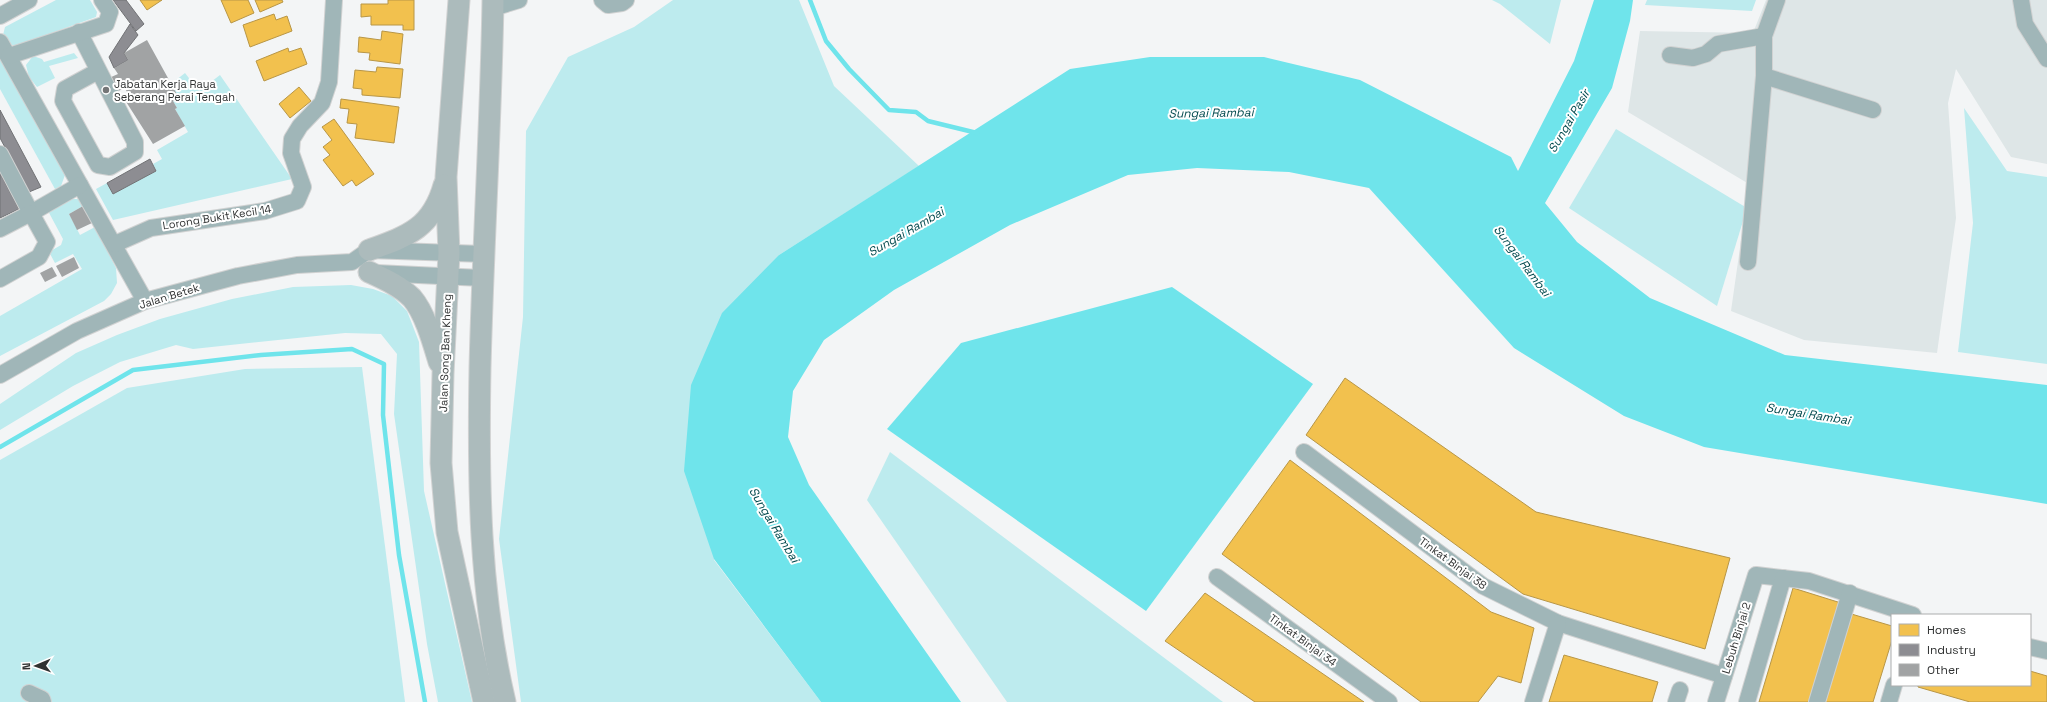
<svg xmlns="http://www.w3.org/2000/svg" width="2047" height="702" font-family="'Space Grotesk',sans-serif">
  <rect width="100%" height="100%" fill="#f3f5f6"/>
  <path fill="#dee6e7" d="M1766,0H2047V164L2011,157L1956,69L1948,103L1956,218L1937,353L1804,340L1731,311L1749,184L1628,112L1640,31L1753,33Z"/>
  <g fill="#bdebee">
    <path d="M56,0H90L97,12L96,17L18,45H12L3,35L5,27Z"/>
    <path d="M673,0H799L834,86L919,166L779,255L714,560L821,702H521L499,539L523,317L526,131L568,57L634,27Z"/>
    <path d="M1492,0H1561L1550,44L1500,4Z"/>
    <path d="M1647,0H1756L1752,11L1645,5Z"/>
    <path d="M74,53L78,58L49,66L55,78L37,87L29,77L26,65L33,56L42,59L44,62Z"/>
    <path d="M0,57L65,175L61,186L55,189L0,89Z"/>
    <path d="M185,73L199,91L220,75L292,179L113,220L96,189L107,183L113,194L156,171L153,164L162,159L157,150L188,132L175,109L177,108L173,101L179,98L171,84Z"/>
    <path d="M1964,108L2007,171L2047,177V364L1958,352L1973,223Z"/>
    <path d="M1616,129L1747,208L1717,306L1569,208Z"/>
    <path d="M61,199H78L83,206L69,214L80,235L95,227L116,268L117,283L111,294L104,301L0,356V316L82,269L73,254L55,263L49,252L61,245L63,239L47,209Z"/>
    <path d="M351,285L373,289L392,296L407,311L419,342L424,491L472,702H438L427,644L394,414L397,354L381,334L345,333L193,349L176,345L120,362L73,386L0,430V404L76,353L117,335L160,319L232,299L293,287Z"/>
    <path d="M362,367L405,702H0V460L127,388L245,369Z"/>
    <path d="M890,452L1223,702H1007L867,500Z"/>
  </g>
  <g fill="#6fe4eb">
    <path d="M1594,0H1633L1630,21L1612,88L1545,203L1577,242L1650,298L1785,355L2047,385V504L1704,447L1624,416L1514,348L1369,188L1289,172L1197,168L1128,175L1010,225L894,290L824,340L793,391L788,437L809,485L961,702H821L714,559L684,471L691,385L722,313L779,255L1070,69L1150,57H1264L1360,80L1511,157L1518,171L1574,61Z"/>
    <path d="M1172,287L1313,384L1146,611L887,429L961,343Z"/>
  </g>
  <g fill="#f2c14e" stroke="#b89646">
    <path d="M140,0H162L147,10Z"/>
    <path d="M221,0H248L254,13L231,23Z"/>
    <path d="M255,0H282L283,2L260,12Z"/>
    <path d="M388,0H414V30H403V25H371V16L361,17V4H388Z"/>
    <path d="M274,14L276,20L287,16L292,31L250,47L243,25Z"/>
    <path d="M382,31L403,34L400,64L369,60L370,53L358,52L359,37L381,40Z"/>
    <path d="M288,48L289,52L301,48L307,64L264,81L256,61Z"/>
    <path d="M377,67L403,69L400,98L362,95V89L353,88L355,70L376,72Z"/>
    <path d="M299,87L311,101L290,118L279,104Z"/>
    <path d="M341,99L399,107L394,143L355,138L357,124L347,123L349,109L340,108Z"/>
    <path d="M334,119L374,174L356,186L352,180L343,186L323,160L330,155L323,147L332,140L322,127Z"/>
    <path d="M1345,378L1536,512L1730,558L1705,649L1523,594L1306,435Z"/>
    <path d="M1290,460L1491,612L1534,628L1521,683L1498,676L1478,702H1421L1222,554Z"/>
    <path d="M1793,588L1841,603L1811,702H1759Z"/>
    <path d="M1205,593L1364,702H1255L1165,641Z"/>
    <path d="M1848,613L1892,626V640L1873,702H1820Z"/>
    <path d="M1564,655L1658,682L1652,702H1549Z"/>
    <path d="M2030,671L2047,676V702H1970L1918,687V685H2030Z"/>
  </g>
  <g fill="#8d8d92" stroke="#717275">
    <path d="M113,0H126L144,24L136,31Z"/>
    <path d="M130,24L138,35L124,53L128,60L114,68L109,57Z"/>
    <path d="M0,110L41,187L29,192L0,138Z"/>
    <path d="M150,159L156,171L113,194L107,183Z"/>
    <path d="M0,173L19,209L0,218Z"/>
  </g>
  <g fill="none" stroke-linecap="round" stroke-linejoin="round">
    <g stroke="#6fe4eb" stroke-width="4.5">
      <path d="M810,0L826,41L849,69L889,110L916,112L928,121L977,133"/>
      <path d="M0,447L133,370L261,355L352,349L384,364L383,415L399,555L425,702"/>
    </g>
  </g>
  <g fill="#a1a3a4">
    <path d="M147,40L179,98L173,101L177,108L175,109L185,126L153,144L123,97L128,94L125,88L116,92L109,78L118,74L114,68L128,60L124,53Z"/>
    <path d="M83,206L92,223L77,230L69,214Z"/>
    <path d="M74,257L79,268L62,277L56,266Z"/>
    <path d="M52,267L57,276L45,282L40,273Z"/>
  </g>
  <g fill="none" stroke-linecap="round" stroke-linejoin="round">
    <g stroke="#d1d2d2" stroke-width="18">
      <g id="minor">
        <path d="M602,0L608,5L622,3L626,0"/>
        <path d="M2021,0L2025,24L2047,59"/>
        <path d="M493,8L519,0"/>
        <path d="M0,16L29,0"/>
        <path d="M79,32L135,142V152L110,167L98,165L63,101L65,89L98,71"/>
        <path d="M0,42L145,301"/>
        <path d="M1670,55L1693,58L1706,54L1718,44L1764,36"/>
        <path d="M9,56L106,24L110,12L102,0"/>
        <path d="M1764,76L1873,110"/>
        <path d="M0,154L31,213L80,185"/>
        <path d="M0,229L31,213L47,242L39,257L0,279"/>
        <path d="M115,244L151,228L265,211L297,201L303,187L291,153L292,139L300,126L322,103L329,82L334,0"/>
        <path d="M1748,262L1764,76V36L1777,0"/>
        <path d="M376,273L482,278"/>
        <path d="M0,375L77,331L145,301L238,276L297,265L352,262L369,250L483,254"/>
        <path d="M1304,452L1483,586L1558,623L1724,676"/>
        <path d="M1217,577L1389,702"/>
        <path d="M2030,647L2047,651"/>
        <path d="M29,693L42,699L43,702"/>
        <path d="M1533,702L1558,623"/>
        <path d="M1676,702L1680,690"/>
        <path d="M1716,702L1756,575L1809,581L1913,615"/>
        <path d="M1747,702L1783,578"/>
        <path d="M1817,702L1850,593"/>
        <path d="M1889,702L1894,685"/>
      </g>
    </g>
    <g stroke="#d1d2d2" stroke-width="23">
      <g id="major">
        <path d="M459,0L446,177L449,253L443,374L441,463L447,532L484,702"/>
        <path d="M493,0C491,123 483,245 480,368C478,480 479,592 505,702"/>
        <path d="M369,250C408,236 432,228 444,185"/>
        <path d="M369,272C384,279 400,286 412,298C425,313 433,342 439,362"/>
      </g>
    </g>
    <use href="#minor" stroke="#a0b6b8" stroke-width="16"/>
    <use href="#major" stroke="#acbbbc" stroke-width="21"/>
  </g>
  <circle fill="#747677" stroke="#fff" stroke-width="1.5" cx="106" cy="90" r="4"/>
  <g text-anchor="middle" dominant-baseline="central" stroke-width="4" stroke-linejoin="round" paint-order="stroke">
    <g font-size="11" fill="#303232" stroke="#fff" text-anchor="start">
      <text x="114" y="84">Jabatan Kerja Raya<tspan x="114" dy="13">Seberang Perai Tengah</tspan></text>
    </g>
    <g font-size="11" fill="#303232" stroke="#fff">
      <text transform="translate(217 217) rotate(-9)">Lorong Bukit Kecil 14</text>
      <text transform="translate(169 296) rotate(-17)">Jalan Betek</text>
      <text transform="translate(445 353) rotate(-88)">Jalan Song Ban Kheng</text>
      <text transform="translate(1453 563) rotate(36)">Tinkat Binjai 38</text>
      <text transform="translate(1736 638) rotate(-73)">Lebuh Binjai 2</text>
      <text transform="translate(1303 640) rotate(36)">Tinkat Binjai 34</text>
    </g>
    <g font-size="12" font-style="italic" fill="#00494d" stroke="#fff">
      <text transform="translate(1211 113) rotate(-1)">Sungai Rambai</text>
      <text transform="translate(1569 121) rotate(-60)">Sungai Pasir</text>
      <text transform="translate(906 232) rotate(-30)">Sungai Rambai</text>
      <text transform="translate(1522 261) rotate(53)">Sungai Rambai</text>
      <text transform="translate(1808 414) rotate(9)">Sungai Rambai</text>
      <text transform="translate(774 525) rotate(59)">Sungai Rambai</text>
    </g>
  </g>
  <rect x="1891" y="614" width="140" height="72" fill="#ffffff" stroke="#acadad"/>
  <rect x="1899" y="624" width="20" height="12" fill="#f2c14e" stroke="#acadad"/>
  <text x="1927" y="634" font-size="12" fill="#303232">Homes</text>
  <rect x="1899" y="644" width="20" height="12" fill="#8d8d92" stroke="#acadad"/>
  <text x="1927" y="654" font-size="12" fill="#303232">Industry</text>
  <rect x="1899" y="664" width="20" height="12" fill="#a1a3a4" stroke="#acadad"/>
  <text x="1927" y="674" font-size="12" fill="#303232">Other</text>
  <g transform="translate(36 666) rotate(268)" stroke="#ffffff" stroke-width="3" paint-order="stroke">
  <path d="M0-3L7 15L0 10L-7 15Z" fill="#303232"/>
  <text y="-6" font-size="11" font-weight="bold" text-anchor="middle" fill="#303232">N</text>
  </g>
</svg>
